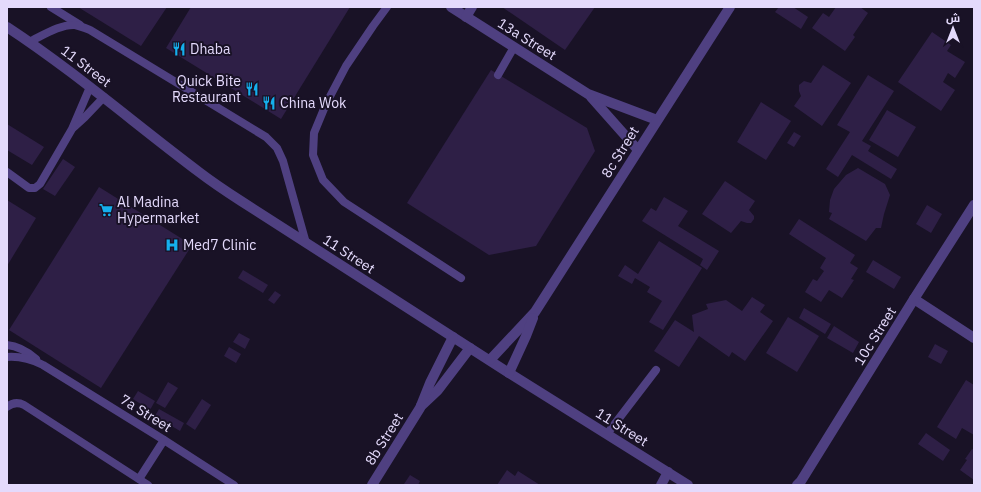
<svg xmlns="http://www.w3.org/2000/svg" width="981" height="492" font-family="'IBM Plex Sans',Cairo,sans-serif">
  <rect width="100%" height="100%" fill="#191226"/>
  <g fill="#2e1f46">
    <path d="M78,7H167L141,46Z"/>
    <path d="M191,7H350L281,119L166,48Z"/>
    <path d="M502,7H595L565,50Z"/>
    <path d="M779,7H793L808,17L801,29L775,12Z"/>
    <path d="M836,7H860L868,13L853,35L855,37L845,51L812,28L823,13L829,17Z"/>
    <path d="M932,32L951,45L947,51L965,62L955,78L948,73L943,82L955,90L941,111L898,82Z"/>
    <path d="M823,65L851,83L822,126L794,106L801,96L799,91V85L804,81L811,83Z"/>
    <path d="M491,70L587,128L595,151L536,246L489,255L407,203Z"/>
    <path d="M868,75L894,91L862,141L871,146L868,151L897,169L891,179L852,155L838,177L826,169L850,132L837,125Z"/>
    <path d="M761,102L791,121L766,160L737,142Z"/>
    <path d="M887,110L916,127L898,157L869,140Z"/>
    <path d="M7,124L44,147L32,165L7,150Z"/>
    <path d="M794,132L801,136L794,147L787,143Z"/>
    <path d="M63,159L75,167L55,196L43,189Z"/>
    <path d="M858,168L885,184L890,195L884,214L881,228H876L866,241L829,219L832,213L829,212L830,200L834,189L846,175Z"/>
    <path d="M725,181L755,201L749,210L754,216V219L751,223H747L741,221L731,233L702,214Z"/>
    <path d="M99,187L192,245L101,388L9,330Z"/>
    <path d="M664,197L688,211L678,226L719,251L707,270L700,265L703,259L642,221L651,208L656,211Z"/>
    <path d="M7,200L36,218L7,266Z"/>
    <path d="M927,205L942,214L931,233L916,224Z"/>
    <path d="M799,219L855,255L850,263L858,268L851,279L854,280L842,298L829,290L821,302L805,292L813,279L817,281L824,271L820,268L826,258L789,234Z"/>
    <path d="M659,241L702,268L663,330L649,322L662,301L647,292L650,287L635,278L632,284L618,276L625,265L638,274Z"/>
    <path d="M873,260L901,277L894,289L866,272Z"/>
    <path d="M243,270L268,285L263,293L238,278Z"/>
    <path d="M275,291L281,295L274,304L268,300Z"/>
    <path d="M752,297L765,305L760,312L773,321L745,361L732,352L729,357L699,336L679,367L654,351L675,320L694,332L692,315L708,309L706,304L726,300L742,311Z"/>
    <path d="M804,308L831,324L825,334L799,318Z"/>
    <path d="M788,317L819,336L797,372L766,353Z"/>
    <path d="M834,326L859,342L853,353L827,338Z"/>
    <path d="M239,333L250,339L245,349L233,342Z"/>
    <path d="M935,344L948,351L941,364L928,357Z"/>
    <path d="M229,347L241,354L236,363L224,356Z"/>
    <path d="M966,380L974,385V435L962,428L956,439L937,427Z"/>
    <path d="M168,382L178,388L165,408L156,403Z"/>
    <path d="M138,391L155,401L150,410L133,399Z"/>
    <path d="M202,399L211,405L195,430L186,424Z"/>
    <path d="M159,409L184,423L180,431L155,416Z"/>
    <path d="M926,433L950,450L943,461L918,444Z"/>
    <path d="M972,449L974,450V480L960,470L967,460L965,459Z"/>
    <path d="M507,470L515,476L518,471L540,485H497Z"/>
    <path d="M410,475L420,481L418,485L404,484Z"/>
  </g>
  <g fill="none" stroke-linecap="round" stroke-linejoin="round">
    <g stroke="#4f4081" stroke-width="8">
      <path d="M51,7L80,25"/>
      <path d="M387,7L373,26L346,66L326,104L314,133L313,155L323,180L344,202L461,278"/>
      <path d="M29,42C42,36 60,24 75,25C80,26 85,28 90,30L266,137L277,148L283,161L306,243"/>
      <path d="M498,75L514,47"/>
      <path d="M74,127L85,117L104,97"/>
      <path d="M7,172L29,188H35L40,184L72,129L90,87"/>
      <path d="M7,345C18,346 28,352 36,359"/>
      <path d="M7,357C20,356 31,359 43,365L164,440L234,485"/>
      <path d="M7,407C12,403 18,402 24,405L148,485"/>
      <path d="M607,434L656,370"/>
      <path d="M139,479L164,440"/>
    </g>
    <g stroke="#4f4081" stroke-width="10">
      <path d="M451,7L588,94L657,120"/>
      <path d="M466,17L472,7"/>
      <path d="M7,27C74,71 135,124 199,172C212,182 227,192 241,201L509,373L688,485"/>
      <path d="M591,97L638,150"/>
      <path d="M914,299L974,338"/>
      <path d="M490,360L535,312L730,7"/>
      <path d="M509,373L526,336L533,318"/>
      <path d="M421,406L438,390L470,348"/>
      <path d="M372,485L420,408L430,383L453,337"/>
      <path d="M661,485L668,472"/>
      <path d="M797,485L801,481L914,299L974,205"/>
    </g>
  </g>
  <defs>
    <g id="restaurant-bare" transform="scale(1.08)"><path d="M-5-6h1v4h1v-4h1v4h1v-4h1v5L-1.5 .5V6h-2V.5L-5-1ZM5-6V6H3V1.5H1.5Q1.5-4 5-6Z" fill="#15afed" stroke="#191226" stroke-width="2.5" paint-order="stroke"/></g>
    <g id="supermarket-bare" transform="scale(1.08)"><path d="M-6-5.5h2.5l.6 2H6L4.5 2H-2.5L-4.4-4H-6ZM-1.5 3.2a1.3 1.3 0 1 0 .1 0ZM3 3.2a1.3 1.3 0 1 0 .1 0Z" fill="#15afed" stroke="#191226" stroke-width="2.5" paint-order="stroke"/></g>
    <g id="hospital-bare" transform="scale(1.08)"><path d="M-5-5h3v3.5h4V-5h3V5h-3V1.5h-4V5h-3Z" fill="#15afed" stroke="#191226" stroke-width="2.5" paint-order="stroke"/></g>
  </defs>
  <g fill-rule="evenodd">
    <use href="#restaurant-bare" x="179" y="49"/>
    <use href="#restaurant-bare" x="252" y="89"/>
    <use href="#restaurant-bare" x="269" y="103"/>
    <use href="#supermarket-bare" x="106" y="210"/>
    <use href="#hospital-bare" x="172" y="245"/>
  </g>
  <g text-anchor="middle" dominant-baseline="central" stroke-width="4" stroke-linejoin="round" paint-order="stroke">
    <g font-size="14" fill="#e4dafc" stroke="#191226">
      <text transform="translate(527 39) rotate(32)">13a Street</text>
      <text transform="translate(86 66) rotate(37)">11 Street</text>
      <text transform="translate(620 152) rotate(-58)">8c Street</text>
      <text transform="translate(349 254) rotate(33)">11 Street</text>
      <text transform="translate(875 336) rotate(-58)">10c Street</text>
      <text transform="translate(146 413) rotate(32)">7a Street</text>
      <text transform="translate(622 427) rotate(32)">11 Street</text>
      <text transform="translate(384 439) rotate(-58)">8b Street</text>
    </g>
    <g font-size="14" fill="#e4dafc" stroke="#191226" text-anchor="start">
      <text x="190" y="49">Dhaba</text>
      <text x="241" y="81" text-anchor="end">Quick Bite<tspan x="241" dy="16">Restaurant</tspan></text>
      <text x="280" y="103">China Wok</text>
      <text x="117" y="202">Al Madina<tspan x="117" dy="16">Hypermarket</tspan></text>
      <text x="183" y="245">Med7 Clinic</text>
    </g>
  </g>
  <rect width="981" height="492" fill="none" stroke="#e4dafc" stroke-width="16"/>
  <g transform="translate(953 28)" stroke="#191226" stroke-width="3" paint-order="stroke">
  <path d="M0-3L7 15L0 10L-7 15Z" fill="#e4dafc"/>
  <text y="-6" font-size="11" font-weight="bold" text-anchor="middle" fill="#e4dafc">ش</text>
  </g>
</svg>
